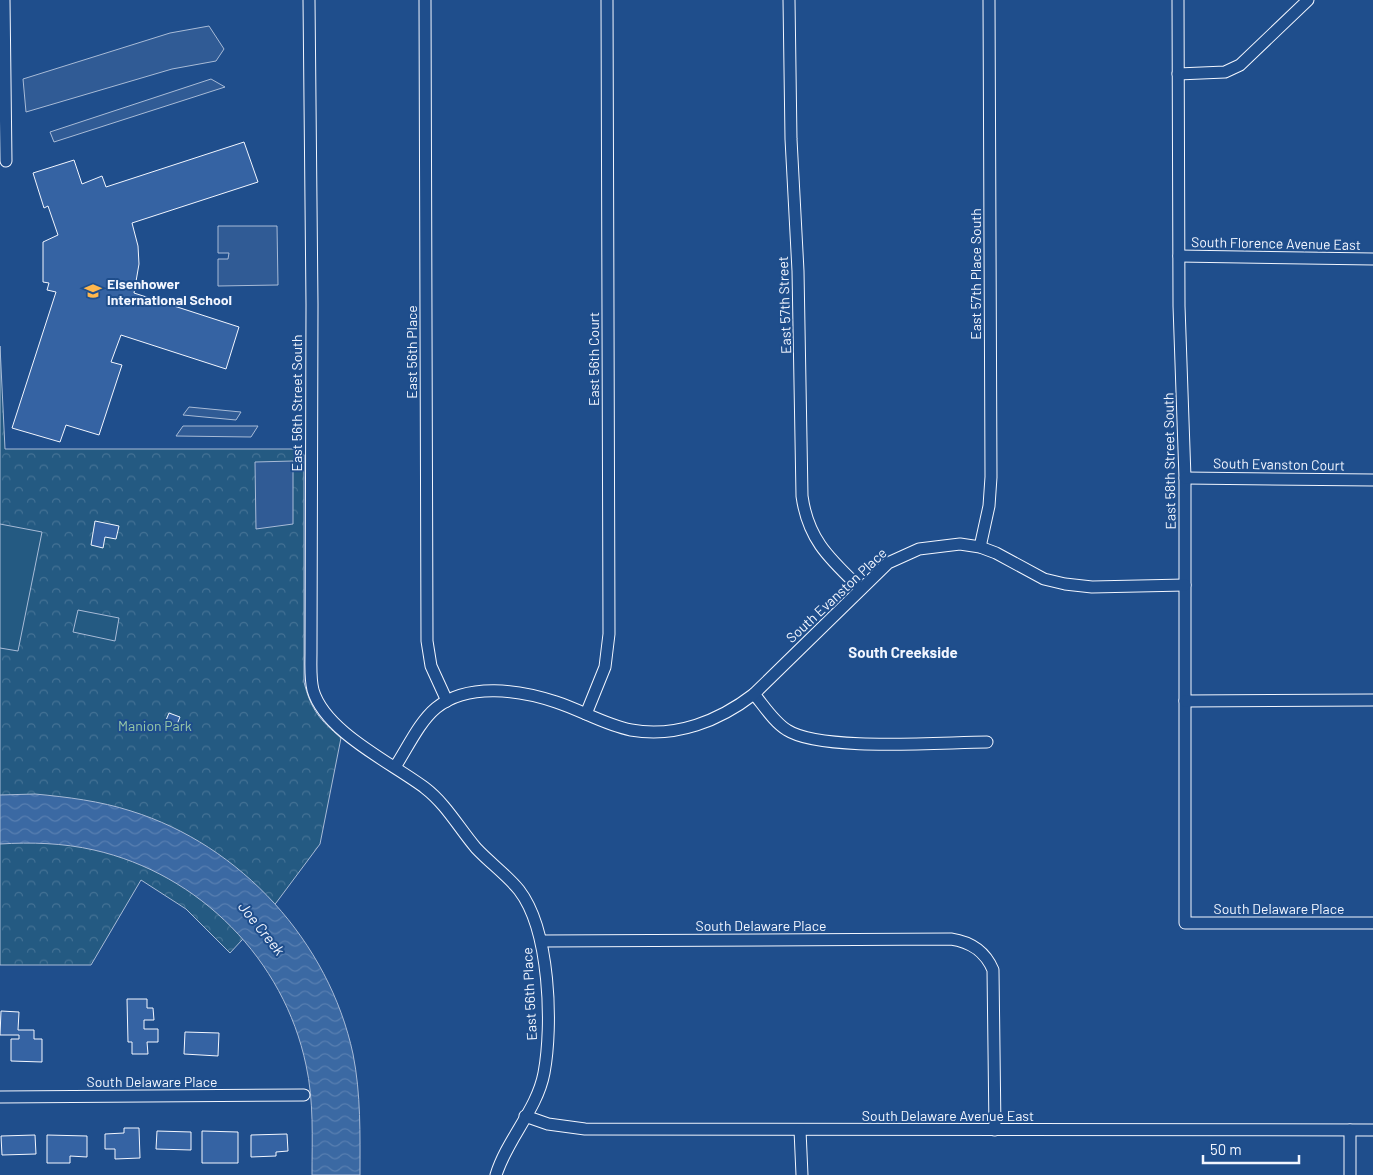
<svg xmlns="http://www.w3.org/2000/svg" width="1373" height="1175" font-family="Barlow,sans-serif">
  <defs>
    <pattern id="park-crowns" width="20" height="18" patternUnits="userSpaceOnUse" patternTransform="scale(1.25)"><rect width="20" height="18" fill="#245a82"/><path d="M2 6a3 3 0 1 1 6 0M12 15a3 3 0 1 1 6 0" fill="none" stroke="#447295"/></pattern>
    <pattern id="water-waves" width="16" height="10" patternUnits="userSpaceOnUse" patternTransform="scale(1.25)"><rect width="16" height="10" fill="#3b69a3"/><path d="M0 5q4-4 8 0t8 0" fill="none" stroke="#587fb1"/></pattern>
  </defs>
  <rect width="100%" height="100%" fill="#1f4e8c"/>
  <path fill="url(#park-crowns)" stroke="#a8bbd7" d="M0,346L5,449H294L301,450L304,455V682C311,710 320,720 341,738L320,844L276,903L230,953L186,909L141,880L91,965H0Z"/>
  <g fill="#245a82" stroke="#a8bbd7">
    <path d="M0,524L42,532L18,651L0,648Z"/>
    <path d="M78,610L119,618L115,641L73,632Z"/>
  </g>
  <g fill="#305b95" stroke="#a8bbd7">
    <path d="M209,26L224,49L216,61L172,69L26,112L23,79L170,33Z"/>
    <path d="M211,79L225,87L54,142L50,132Z"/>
    <path d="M218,226H277L278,285L218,286V259H228L229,253H218Z"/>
    <path d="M189,407L241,412L236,420L183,415Z"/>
    <path d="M183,426H258L251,437L176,436Z"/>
    <path d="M293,461V524L256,529L255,462Z"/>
  </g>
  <path fill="url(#water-waves)" stroke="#a8bbd7" d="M35,794C67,797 100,801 131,811C241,845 329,942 353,1054C361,1094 360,1135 360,1175H312C312,1138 314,1101 306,1065C284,960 200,874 94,850C63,843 31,842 0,844V795Z"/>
  <g fill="#3563a3" stroke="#f2f6ff">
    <path d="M244,142L258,182L132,223L138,246L139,264L134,293L239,327L226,369L121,335L111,362L122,365L99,435L66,425L60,442L12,428L56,292L47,290L49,283L43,282V242L58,235L48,206L44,208L33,173L74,160L82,184L102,176L106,187Z"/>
    <path d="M95,521L119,526L116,539L105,537L103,548L91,545Z"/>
    <path d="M169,713L180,717L175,729L164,725Z"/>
    <path d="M127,999H147V1008H153L154,1020H144V1029H158V1042H147L148,1054H132V1042H128Z"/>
    <path d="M1,1011L19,1012L18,1030H34V1039H42V1062L11,1061V1039H19V1035H0Z"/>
    <path d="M185,1032L219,1033L218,1056L184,1054Z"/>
    <path d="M124,1128H139L140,1158L115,1159V1149H105V1134L124,1133Z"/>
    <path d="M157,1131L191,1132V1150L156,1149Z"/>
    <path d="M202,1131L238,1132V1163H202Z"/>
    <path d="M287,1134L288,1151L276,1152V1156L251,1157V1135Z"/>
    <path d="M35,1135L36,1154L2,1155L1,1136Z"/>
    <path d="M47,1135L87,1136V1157L70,1156V1163H47Z"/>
  </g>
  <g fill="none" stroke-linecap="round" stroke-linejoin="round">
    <g stroke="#f2f6ff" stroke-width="13">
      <g id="street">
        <path d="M4,0L6,161"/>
        <path d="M309,0L312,304L311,652C311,665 310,678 313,690C325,732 392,763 425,788C446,804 459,828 476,848C490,863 507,875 519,890C550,930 553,1025 544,1073C537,1110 507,1139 496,1175"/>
        <path d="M425,0L427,641L431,666L447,701"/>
        <path d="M789,0L791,139L798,271L802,496C808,540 830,559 861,589"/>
        <path d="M1178,0L1179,306L1185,478V923H1373"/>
        <path d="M1178,74L1225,72L1240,65L1308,0"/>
        <path d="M1179,256L1373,259"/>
        <path d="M1185,478L1373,480"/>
        <path d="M980,547L989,506L991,477L989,0"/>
        <path d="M754,694C764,706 774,722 787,730C821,752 943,742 987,742"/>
        <path d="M1185,701L1373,700"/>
        <path d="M586,714L605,667L609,634L607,0"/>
        <path d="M395,767C407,749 419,722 436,708C468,682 520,690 556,702C581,710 605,725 631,730C676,738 719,721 754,694L888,563L919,549L960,544L980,547L996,553L1044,579L1065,584L1092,587L1185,585"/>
        <path d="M542,941L951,939C971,942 985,951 993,970L995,1130"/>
        <path d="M0,1097L304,1095"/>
        <path d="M525,1116L548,1124L585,1129L1373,1130"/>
        <path d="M800,1130L802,1175"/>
        <path d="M1350,1130V1175"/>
      </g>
    </g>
    <use href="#street" stroke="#1f4e8c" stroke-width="11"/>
  </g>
  <defs>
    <g id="school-bare" transform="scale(1.35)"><path d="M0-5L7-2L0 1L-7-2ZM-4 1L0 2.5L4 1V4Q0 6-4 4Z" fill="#ffb74d" stroke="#1f4e8c" stroke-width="2.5" paint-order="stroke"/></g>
  </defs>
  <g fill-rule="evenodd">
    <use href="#school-bare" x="93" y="291"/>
  </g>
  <g text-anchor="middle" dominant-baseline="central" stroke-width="4" stroke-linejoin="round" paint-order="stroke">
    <g font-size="14" fill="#f2f6ff" stroke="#1f4e8c">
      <text transform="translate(1276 243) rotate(1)">South Florence Avenue East</text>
      <text transform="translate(975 274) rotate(-90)">East 57th Place South</text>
      <text transform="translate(784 305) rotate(-92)">East 57th Street</text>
      <text transform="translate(411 352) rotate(-90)">East 56th Place</text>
      <text transform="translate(593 359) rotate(-90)">East 56th Court</text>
      <text transform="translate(296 403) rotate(-90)">East 56th Street South</text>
      <text transform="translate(1169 461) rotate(-91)">East 58th Street South</text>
      <text transform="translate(1279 464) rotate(1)">South Evanston Court</text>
      <text transform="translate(836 595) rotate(-43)">South Evanston Place</text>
      <text x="1279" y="908">South Delaware Place</text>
      <text x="761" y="925">South Delaware Place</text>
      <text transform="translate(529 994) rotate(-93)">East 56th Place</text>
      <text x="152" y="1081">South Delaware Place</text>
      <text x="948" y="1115">South Delaware Avenue East</text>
    </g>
    <g font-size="14" font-weight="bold" fill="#f2f6ff" stroke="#1f4e8c" text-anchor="start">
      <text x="107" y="283">Eisenhower<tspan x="107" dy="16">International School</tspan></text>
    </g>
    <g font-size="14" fill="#97c8a6" stroke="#1f4e8c">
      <text x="155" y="725">Manion Park</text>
    </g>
    <g font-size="15" font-weight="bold" fill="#f2f6ff" stroke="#1f4e8c">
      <text x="903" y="652">South Creekside</text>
    </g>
    <g font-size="15" font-style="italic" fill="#f2f6ff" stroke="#1f4e8c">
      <text transform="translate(262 928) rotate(51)">Joe Creek</text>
    </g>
  </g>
  <path d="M1203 1155v8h96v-8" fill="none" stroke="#f2f6ff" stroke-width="2.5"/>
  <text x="1210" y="1155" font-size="15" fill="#f2f6ff" stroke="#1f4e8c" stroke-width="4" paint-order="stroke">50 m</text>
</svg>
